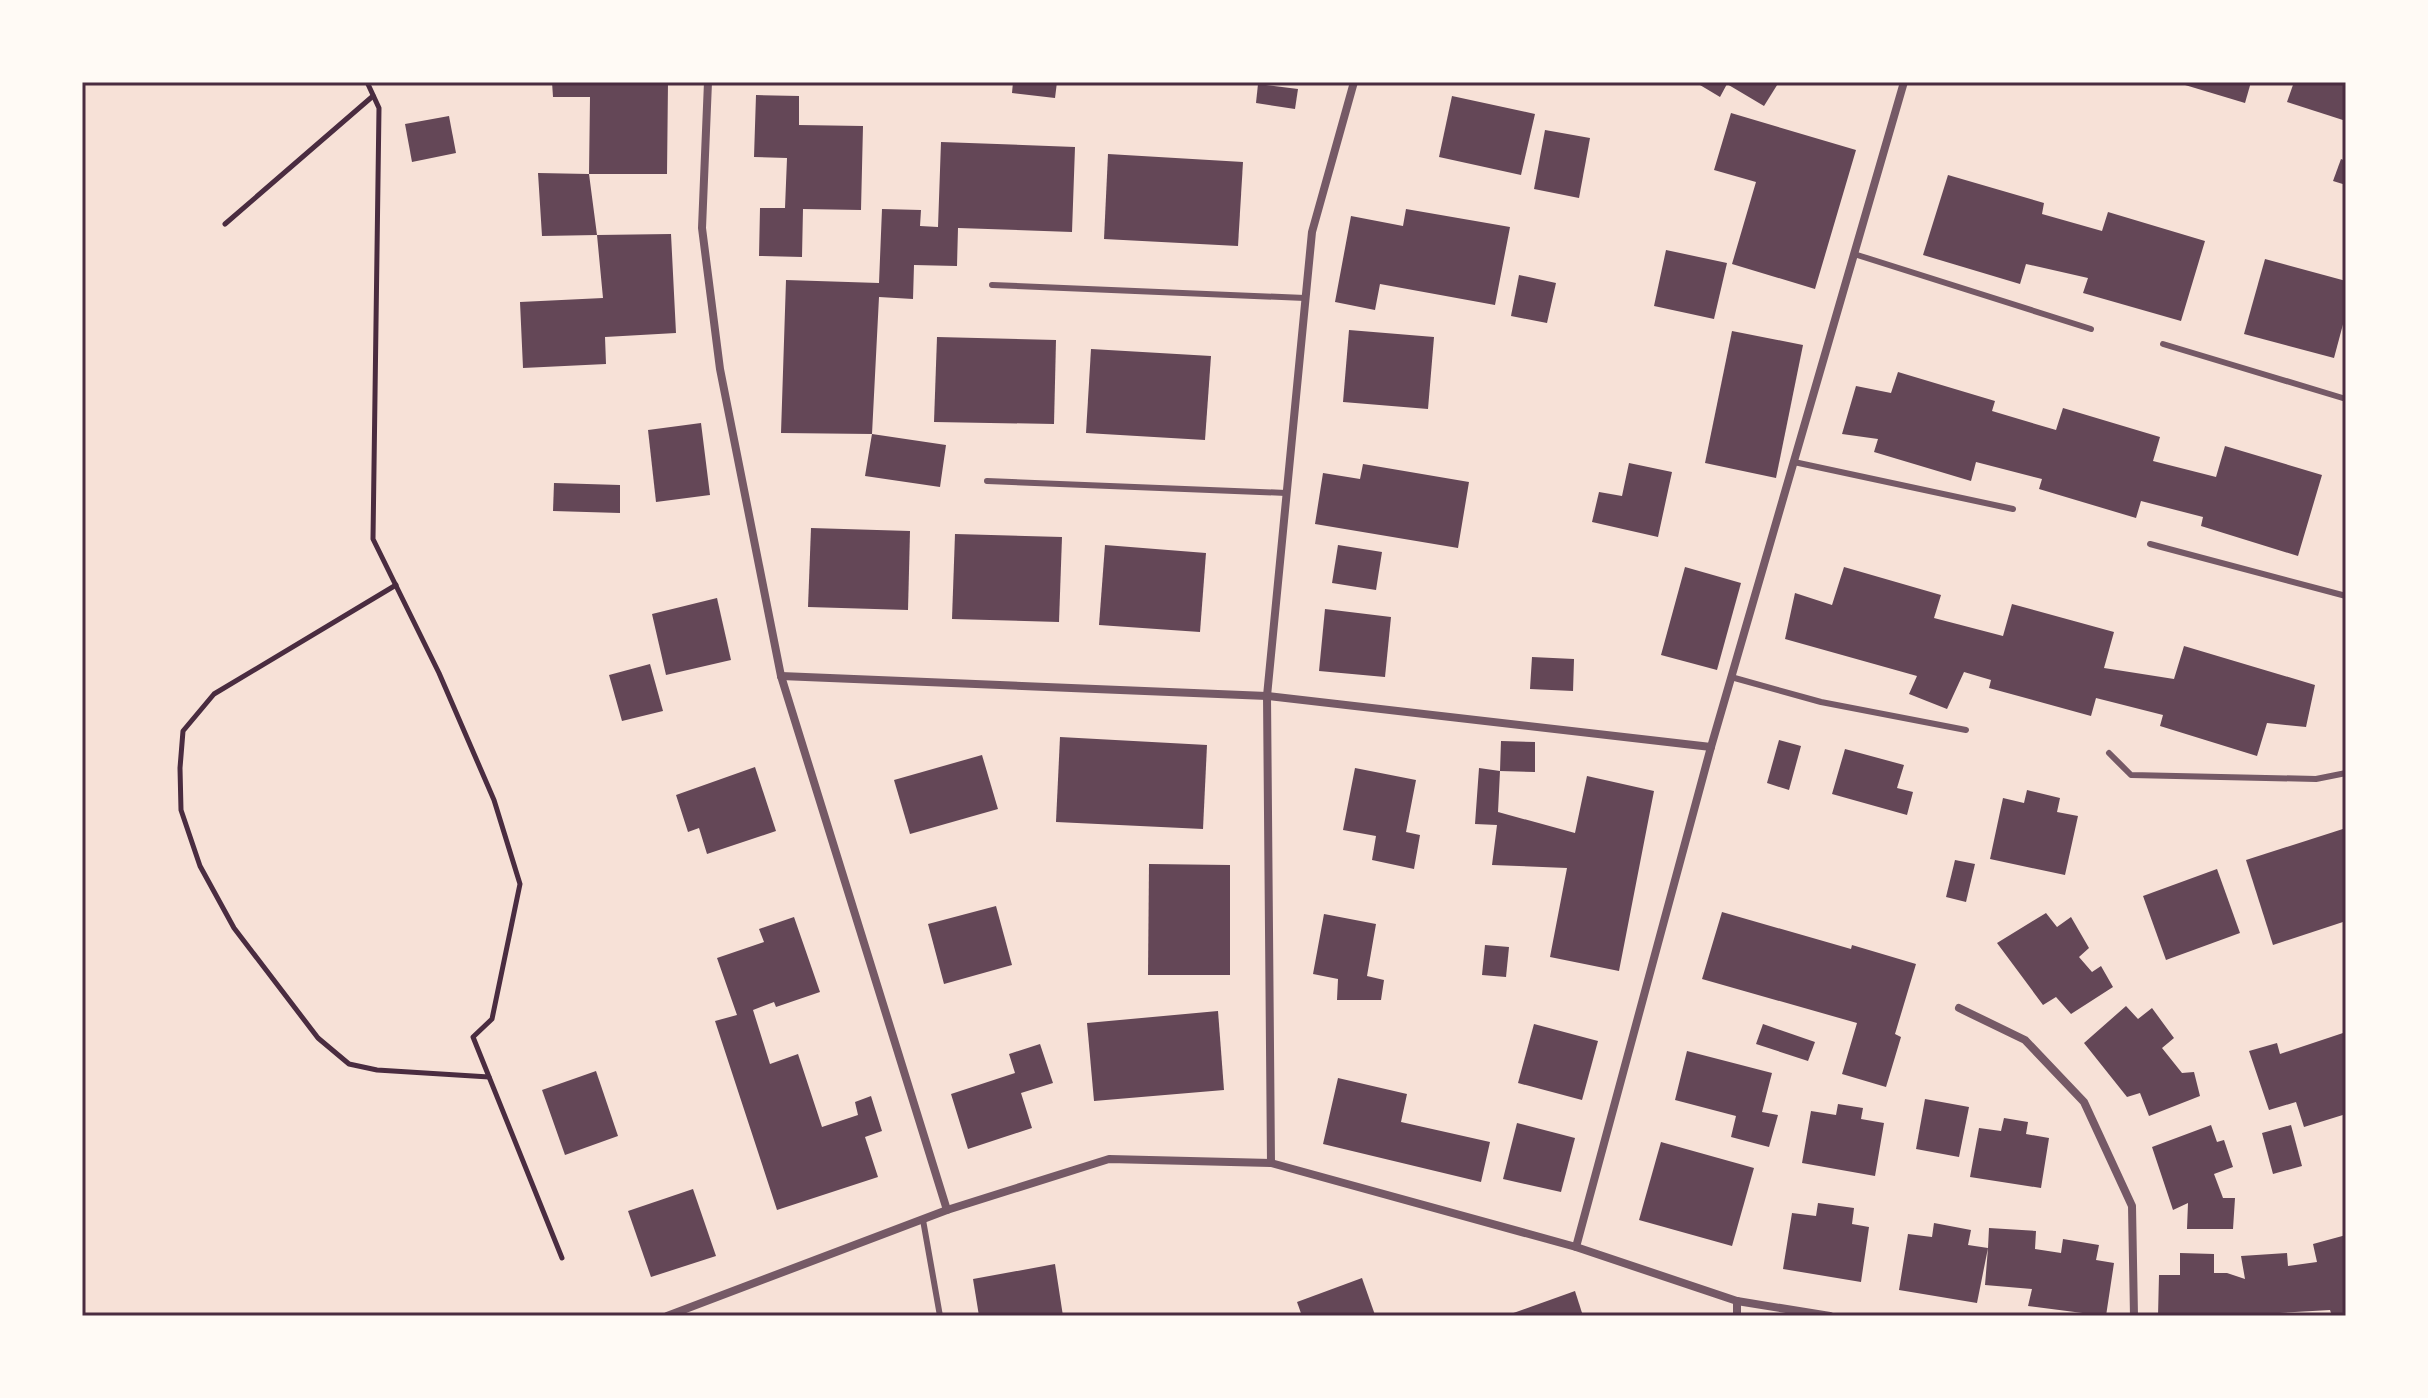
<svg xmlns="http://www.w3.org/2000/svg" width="2428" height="1398" font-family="'DejaVu Sans',sans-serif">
  <rect width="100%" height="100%" fill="#f7e1d7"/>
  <g fill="#644757">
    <path d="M552,82H668L667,174H589L597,235L542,236L538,173L589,174L590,97H553Z"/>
    <path d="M1013,82H1057L1055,98L1012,93Z"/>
    <path d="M1695,82H1779L1764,106L1727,84L1720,97Z"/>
    <path d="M2175,82H2251L2245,103Z"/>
    <path d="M2294,82H2346V121L2287,102Z"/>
    <path d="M1258,84L1298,89L1295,109L1256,103Z"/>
    <path d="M756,95L799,96V125L863,126L861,210L803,209L802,257L759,256L760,208H785L787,158L754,157Z"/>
    <path d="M1452,96L1535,114L1521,175L1439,157Z"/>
    <path d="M1731,113L1856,150L1815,289L1732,264L1756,182L1714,170Z"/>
    <path d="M449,116L456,153L412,162L405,124Z"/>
    <path d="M1545,130L1590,138L1579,198L1534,189Z"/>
    <path d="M941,142L1075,147L1072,232L958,228L957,266L914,265L913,299L879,297L872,434L946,445L940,487L865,476L872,434L781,433L786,280L879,283L882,209L921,210L920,226L938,227Z"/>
    <path d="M1108,154L1243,162L1238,246L1104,239Z"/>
    <path d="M2341,159L2346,161V185L2333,181Z"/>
    <path d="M1948,175L2044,203L2042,214L2102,231L2108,212L2205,241L2181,321L2083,293L2088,278L2026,264L2020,284L1923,255Z"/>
    <path d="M1406,209L1510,227L1495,305L1380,284L1375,310L1335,302L1351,216L1403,226Z"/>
    <path d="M671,234L676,333L605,337L606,364L523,368L520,302L603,298L597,235Z"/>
    <path d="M1666,250L1727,263L1714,319L1654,306Z"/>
    <path d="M2265,259L2346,281V313L2334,358L2244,334Z"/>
    <path d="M1519,275L1556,283L1547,323L1511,316Z"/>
    <path d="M1349,330L1434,337L1428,409L1343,402Z"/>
    <path d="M1732,331L1803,345L1776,478L1705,463Z"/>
    <path d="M937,337L1056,340L1054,424L934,422Z"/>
    <path d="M1091,349L1211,356L1205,440L1086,433Z"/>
    <path d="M1898,372L1995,401L1992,411L2056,430L2063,408L2160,437L2153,461L2216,477L2225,446L2322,475L2298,556L2201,526L2203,517L2141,501L2136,518L2039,489L2042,479L1976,462L1971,481L1874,452L1878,439L1842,434L1856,386L1891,393Z"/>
    <path d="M701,423L710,495L656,502L648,430Z"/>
    <path d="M1629,463L1672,472L1658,537L1592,522L1599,492L1622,496Z"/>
    <path d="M1363,464L1469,482L1458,548L1315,524L1323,473L1360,479Z"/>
    <path d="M554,483L620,485V513L553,511Z"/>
    <path d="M811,528L910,531L908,610L808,607Z"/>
    <path d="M955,534L1062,537L1059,622L952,619Z"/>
    <path d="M1105,545L1206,553L1200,632L1099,625Z"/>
    <path d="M1338,545L1382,552L1376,590L1332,583Z"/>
    <path d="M1685,567L1741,583L1717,670L1661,655Z"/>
    <path d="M1844,567L1941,595L1934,618L2003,636L2012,604L2114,632L2104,668L2174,679L2184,646L2315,685L2306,727L2267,723L2257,756L2160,726L2163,715L2096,698L2091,716L1989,688L1991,680L1964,672L1947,709L1909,694L1917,676L1785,639L1795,593L1832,605Z"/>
    <path d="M717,598L731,660L666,675L652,614Z"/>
    <path d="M1325,609L1391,617L1385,677L1319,671Z"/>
    <path d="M1532,657L1574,659L1573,691L1530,689Z"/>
    <path d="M650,664L663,711L622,721L609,675Z"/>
    <path d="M1060,737L1207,745L1203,829L1056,822Z"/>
    <path d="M1779,740L1801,746L1789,790L1767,783Z"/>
    <path d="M1501,741L1535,742V772L1500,771L1498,812L1575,833L1587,776L1654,791L1619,971L1550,957L1567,868L1492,865L1497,825L1475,824L1479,768L1500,771Z"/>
    <path d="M1845,749L1904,765L1897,788L1913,792L1907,815L1832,794Z"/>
    <path d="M982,755L998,809L910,834L894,780Z"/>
    <path d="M755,767L776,831L707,854L699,828L688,832L676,795Z"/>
    <path d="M1355,768L1416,780L1406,832L1420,835L1414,869L1372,860L1376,836L1343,830Z"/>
    <path d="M2027,790L2060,798L2057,812L2078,816L2065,875L1990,859L2003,798L2024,803Z"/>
    <path d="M2346,828V921L2273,945L2246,860Z"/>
    <path d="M1955,860L1975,864L1966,902L1946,897Z"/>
    <path d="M1149,864L1230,865V975H1148Z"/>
    <path d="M2217,869L2240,933L2166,960L2143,896Z"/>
    <path d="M996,906L1012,965L944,984L928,924Z"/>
    <path d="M1722,912L1851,949L1852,945L1916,964L1895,1034L1901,1037L1886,1087L1842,1074L1857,1023L1702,979Z"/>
    <path d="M2046,913L2057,927L2071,917L2089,948L2079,957L2092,972L2101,966L2113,987L2071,1014L2056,997L2043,1005L1997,943Z"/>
    <path d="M1324,914L1376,924L1367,976L1384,980L1381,1000H1337L1338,979L1313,974Z"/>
    <path d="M794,917L820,992L776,1007L774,1002L753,1010L770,1064L798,1054L822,1127L858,1115L855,1102L871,1096L882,1131L865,1137L878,1177L777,1210L715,1021L737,1015L717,958L764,942L759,929Z"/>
    <path d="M1485,945L1509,947L1506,977L1482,975Z"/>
    <path d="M2126,1006L2138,1019L2152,1008L2174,1038L2162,1048L2182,1073L2194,1072L2200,1096L2149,1116L2140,1093L2127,1097L2084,1043Z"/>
    <path d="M1218,1011L1224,1090L1094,1101L1087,1023Z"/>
    <path d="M1534,1024L1598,1041L1582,1100L1518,1083Z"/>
    <path d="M1763,1024L1815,1042L1808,1061L1756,1044Z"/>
    <path d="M2346,1032V1114L2304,1127L2296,1102L2269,1110L2249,1051L2277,1043L2280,1054Z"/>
    <path d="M1040,1044L1053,1083L1021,1093L1032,1128L968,1149L951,1094L1015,1073L1009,1054Z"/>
    <path d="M1687,1051L1772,1073L1762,1112L1778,1115L1769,1147L1731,1137L1736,1116L1675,1100Z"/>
    <path d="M596,1071L618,1136L565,1155L542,1090Z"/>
    <path d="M1338,1078L1407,1094L1401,1122L1490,1142L1481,1182L1323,1144Z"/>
    <path d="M1925,1099L1969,1107L1959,1157L1916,1149Z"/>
    <path d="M1838,1104L1863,1108L1861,1119L1884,1123L1875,1176L1802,1163L1811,1111L1836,1115Z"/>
    <path d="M2004,1118L2028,1122L2026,1134L2049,1138L2041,1188L1970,1177L1979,1128L2001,1131Z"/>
    <path d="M1517,1123L1575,1138L1561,1192L1503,1179Z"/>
    <path d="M2211,1125L2217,1142L2224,1140L2233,1167L2214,1174L2223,1198H2235L2233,1229H2187L2188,1203L2173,1210L2152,1147Z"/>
    <path d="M2291,1125L2302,1166L2273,1174L2262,1133Z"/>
    <path d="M1661,1142L1754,1168L1732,1246L1639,1220Z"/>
    <path d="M693,1189L716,1256L651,1277L628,1211Z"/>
    <path d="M1818,1203L1854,1208L1852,1224L1869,1227L1861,1282L1783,1269L1792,1213L1816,1216Z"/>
    <path d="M1934,1223L1971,1230L1968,1245L1988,1248L1989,1228L2036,1231L2035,1249L2061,1253L2063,1239L2099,1245L2096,1260L2114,1263L2106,1316L2028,1306L2032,1289L1985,1285L1988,1248L1977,1303L1899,1290L1908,1234L1932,1237Z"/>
    <path d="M2346,1235V1316H2332L2330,1310L2229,1316H2158L2159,1275H2180V1253L2214,1254V1273H2227L2245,1279L2241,1256L2287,1253L2288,1266L2317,1262L2313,1244Z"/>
    <path d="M1055,1264L1063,1316H979L973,1279Z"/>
    <path d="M1362,1278L1375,1315L1302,1316L1297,1302Z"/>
    <path d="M1575,1291L1583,1316H1505Z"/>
  </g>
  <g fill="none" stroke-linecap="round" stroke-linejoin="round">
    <g stroke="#4a2c40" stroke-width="5">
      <path d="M367,82L379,108L373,539L439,673L494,800L520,884L492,1019L473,1037L562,1258"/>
      <path d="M225,224L373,96"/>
      <path d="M396,585L214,694L183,731L180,768L181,810L200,866L234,928L318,1038L349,1064L377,1070L489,1077"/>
    </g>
    <g stroke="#755966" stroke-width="6">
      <path d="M1854,254L2091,329"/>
      <path d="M992,285L1305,298"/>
      <path d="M2163,344L2346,399"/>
      <path d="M1794,462L2013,509"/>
      <path d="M987,481L1286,493"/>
      <path d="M2150,544L2346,596"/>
      <path d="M1731,677L1821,702L1966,730"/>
      <path d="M2109,753L2131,775L2316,779L2346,773"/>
      <path d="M923,1220L940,1316"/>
    </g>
    <g stroke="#755966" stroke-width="8">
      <path d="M708,82L702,228L720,369L781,676L947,1210"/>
      <path d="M781,676L1267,696L1711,747"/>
      <path d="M1959,1008L2025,1040L2084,1102L2132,1206L2134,1316"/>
      <path d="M1271,1163L1267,696L1312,232L1354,82"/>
      <path d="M1576,1247L1711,747L1904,82"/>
      <path d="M667,1316L947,1210L1109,1159L1271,1163L1576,1247L1737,1301L1830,1316"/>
      <path d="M1737,1316V1301"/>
    </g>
  </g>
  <rect width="2428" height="1398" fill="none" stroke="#fffaf5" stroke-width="168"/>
  <rect x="84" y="84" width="2260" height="1230" fill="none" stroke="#4a2c40" stroke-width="3"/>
</svg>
